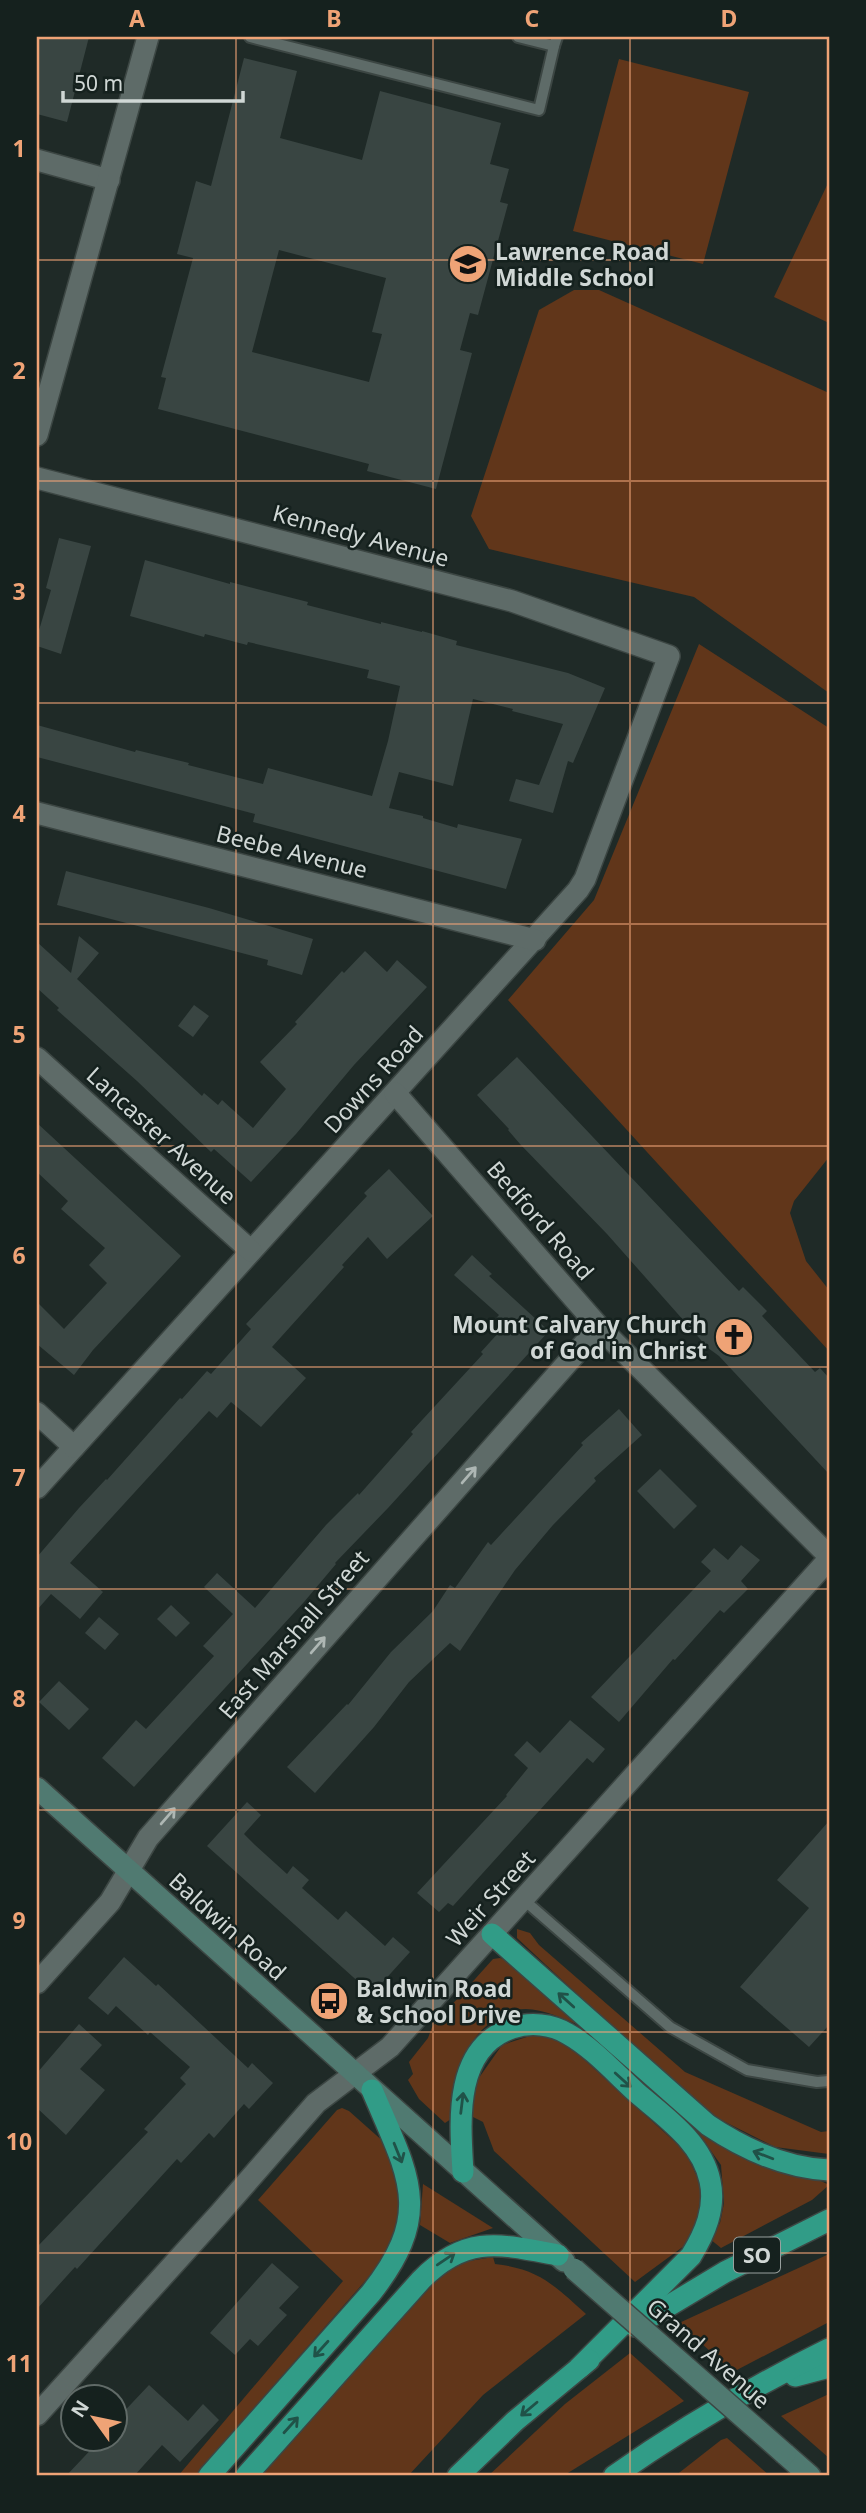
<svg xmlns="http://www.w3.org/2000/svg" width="866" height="2513" font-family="'Noto Sans',sans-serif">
  <rect width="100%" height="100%" fill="#1f2a27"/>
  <g fill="#61361a">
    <path d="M619,59L749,92L703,264L573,231Z"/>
    <path d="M829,181V323L774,297Z"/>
    <path d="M574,290H599L829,393V693L694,597L489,549L471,516L539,310Z"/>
    <path d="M699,644L829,728V1157L794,1201L790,1213L806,1261L829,1290V1351L508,1000L594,900Z"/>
    <path d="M517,1929L530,1933L539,1945L685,2072L821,2132L829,2131V2154L775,2147L719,2119L664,2075L517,1938Z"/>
    <path d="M500,1958L507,1960L579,2025C561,2018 536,2005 516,2010C471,2021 449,2076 451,2119L445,2123L419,2099L408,2080L413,2074L409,2062L428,2038L432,2027L493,1959Z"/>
    <path d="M539,2033L568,2045L685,2151L701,2185L699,2217L684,2246L635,2282L494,2151L483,2122L471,2116L476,2082L502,2045Z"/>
    <path d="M342,2108L349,2111L385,2143L400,2180L401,2224L380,2264L204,2465L199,2476H178L343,2281L258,2200L337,2110Z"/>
    <path d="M691,2123L815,2178L829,2185L812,2200L721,2248L710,2239L720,2223L724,2203L721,2165Z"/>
    <path d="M423,2184L493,2228L450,2243L420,2225Z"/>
    <path d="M829,2254V2322L733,2372L679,2323Z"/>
    <path d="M493,2257L495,2264C539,2269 554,2285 586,2314L483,2395L408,2476H260L451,2264Z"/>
    <path d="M630,2353L684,2401L563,2476H488L565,2404Z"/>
    <path d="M829,2394V2458L781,2416Z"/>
    <path d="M727,2438L770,2476H675L721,2440Z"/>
  </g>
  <g fill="#394542" fill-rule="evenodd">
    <path d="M37,37H89L67,122L37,114Z"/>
    <path d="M244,58L297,71L280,138L362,160L380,91L501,123L490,164L509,169L500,202L508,204L478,315L470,313L460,350L472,353L436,489L367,471L369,464L158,409L166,378L161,377L193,258L177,254L196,181L211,186ZM279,250L386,278L372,332L382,334L369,382L252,352Z"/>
    <path d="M59,538L91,546L61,654L37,646V637L51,590L46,588Z"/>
    <path d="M145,560L230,584V582L308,602L307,605L381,624V622L422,632V631L457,641L456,645L568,673L605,688L573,763L568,761L553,813L509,801L516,779L539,785L563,724L512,711L513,709L473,699L453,786L399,772L389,808L423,816V818L457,828L458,824L522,839L506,889L253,822L255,814L37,757V725L135,752L136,750L189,763L188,765L263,784L268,768L372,796L388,741L400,686L367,678L369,670L248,642L247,645L205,634L204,637L130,616Z"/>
    <path d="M66,871L209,908L313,939L302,975L267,965L268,960L57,905Z"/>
    <path d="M79,936L99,953L77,979L202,1096L204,1093L218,1105L222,1100L253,1128L286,1089L260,1062L297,1024L295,1022L342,971L344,973L365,951L387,972L397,960L427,987L354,1065L296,1134L251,1182L214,1149L211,1152L137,1081L57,1010L59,1008L37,988V942L71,973Z"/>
    <path d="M194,1005L209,1016L193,1037L178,1026Z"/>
    <path d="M517,1057L739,1291L743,1287L767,1311L762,1316L815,1372L820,1368L829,1378V1474L719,1356L708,1348L607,1234L520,1144L508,1130L509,1129L477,1095Z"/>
    <path d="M37,1123L181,1256L93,1350L74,1375L37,1344V1302L64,1329L107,1283L89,1265L105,1248L61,1209L68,1201L37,1172Z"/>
    <path d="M389,1169L433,1216L387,1259L368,1237L342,1265L344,1267L272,1347L306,1378L261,1427L231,1402L217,1418L209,1411L70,1563L103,1592L80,1619L51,1594L37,1610V1557L79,1508L106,1479L107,1480L180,1398L182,1399L207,1371L211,1374L251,1329L246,1324L367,1196L364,1193Z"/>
    <path d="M472,1255L492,1274L489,1276L549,1331L388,1508L335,1563L336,1564L304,1602L134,1787L102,1758L136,1720L146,1729L214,1656L203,1646L233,1614L204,1587L217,1573L255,1608L326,1525L358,1493L359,1495L413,1434L411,1432L483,1354L481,1352L500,1331L492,1323L499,1315L454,1275Z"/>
    <path d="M619,1409L642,1435L594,1478L596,1481L553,1525L515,1570L460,1651L450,1643L409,1682L374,1727L315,1793L287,1767L347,1704L348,1705L391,1652L433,1611L450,1585L455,1588L488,1542L491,1545L583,1445L581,1443Z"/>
    <path d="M660,1469L697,1506L674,1529L637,1491Z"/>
    <path d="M741,1545L760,1560L741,1581L748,1589L724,1613L720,1610L675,1660L673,1659L619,1722L591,1697L711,1571L701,1562L714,1548L728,1560Z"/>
    <path d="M171,1605L190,1623L176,1637L157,1619Z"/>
    <path d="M99,1617L119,1634L105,1650L85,1633Z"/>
    <path d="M59,1681L89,1709L69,1730L39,1702Z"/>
    <path d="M570,1720L605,1749L593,1763L587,1758L453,1906L448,1903L439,1912L417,1893L507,1796L506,1795L528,1768L514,1755L527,1741L540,1753Z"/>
    <path d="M247,1802L261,1815L244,1834L255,1845L287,1874L293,1866L309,1880L302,1888L338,1920L346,1911L385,1946L393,1937L410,1952L372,1994L207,1846Z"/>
    <path d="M829,1821V2025L809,2047L740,1987L809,1908L777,1880Z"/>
    <path d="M124,1957L156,1986L158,1984L248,2068L252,2063L273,2083L249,2109L244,2104L214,2138L209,2133L181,2163L177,2159L77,2269L75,2267L37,2309V2247L148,2132L144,2129L186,2084L180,2078L190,2067L150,2032L148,2035L116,2006L108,2015L88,1998Z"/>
    <path d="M79,2024L102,2045L80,2069L105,2090L66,2135L37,2108V2073Z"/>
    <path d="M272,2263L299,2287L279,2308L287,2315L258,2346L250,2339L235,2355L210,2333Z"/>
    <path d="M149,2385L188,2421L203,2404L219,2420L180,2462L162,2445L134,2476H66L100,2440H116V2420Z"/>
  </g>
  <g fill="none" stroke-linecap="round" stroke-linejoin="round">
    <g stroke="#3c4643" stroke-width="14">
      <g id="lane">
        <path d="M250,37L539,110L554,46"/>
        <path d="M518,37L554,46L557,37"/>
        <path d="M524,1900L670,2027L747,2070L817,2082L829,2081"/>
      </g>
    </g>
    <g stroke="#3c4643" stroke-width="24">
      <g id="street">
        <path d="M37,160L109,180"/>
        <path d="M37,435L148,37"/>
        <path d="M37,478L512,601L669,656L585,879L578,890L37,1488"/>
        <path d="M37,813L535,940"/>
        <path d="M37,1058L251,1251"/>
        <path d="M395,1093L599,1327L829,1556"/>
        <path d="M37,1413L74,1447"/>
        <path d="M37,1983L110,1902L148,1838L599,1327"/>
        <path d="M37,2415L220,2213L316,2103L390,2047L829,1559"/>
      </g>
    </g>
    <g stroke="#3c4643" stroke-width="24">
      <g id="secondary">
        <path d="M37,1788L564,2261"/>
        <path d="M785,2454L810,2476"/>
      </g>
    </g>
    <g stroke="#3c4643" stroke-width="24">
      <g id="highway">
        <path d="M492,1934L708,2125C744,2149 785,2168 829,2170"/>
        <path d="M463,2172C460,2122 453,2048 512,2028C530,2022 552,2024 568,2034C593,2048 615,2073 637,2093C665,2117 702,2142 710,2181C716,2208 705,2233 691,2256L579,2368"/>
        <path d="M635,2326L725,2272L829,2220"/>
        <path d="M795,2376L829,2367"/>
        <path d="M209,2476L371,2293C435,2212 408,2175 372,2090"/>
        <path d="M246,2476L421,2280C466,2234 500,2244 558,2255"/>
        <path d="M458,2476L515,2421L589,2360"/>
        <path d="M614,2476C682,2428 754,2386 829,2349"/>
      </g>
    </g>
    <use href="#lane" stroke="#5e6b68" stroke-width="10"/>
    <use href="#street" stroke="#5e6b68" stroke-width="21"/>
    <use href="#secondary" stroke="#507a71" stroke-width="21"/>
    <use href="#highway" stroke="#319c87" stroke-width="21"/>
    <g stroke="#3c4643" stroke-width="24" stroke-linecap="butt">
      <path id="secondary-bridge" d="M574,2269L785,2454"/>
    </g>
    <use href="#secondary-bridge" stroke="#507a71" stroke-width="21"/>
  </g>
  <defs><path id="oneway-shaft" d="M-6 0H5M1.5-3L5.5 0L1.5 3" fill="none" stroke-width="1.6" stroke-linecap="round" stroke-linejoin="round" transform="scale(1.75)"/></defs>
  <g stroke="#aeb7b4">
    <use href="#oneway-shaft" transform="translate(469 1475) rotate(-49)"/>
    <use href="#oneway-shaft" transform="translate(318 1645) rotate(-49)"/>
    <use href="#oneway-shaft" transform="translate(168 1816) rotate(-49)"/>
  </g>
  <g stroke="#205248">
    <use href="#oneway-shaft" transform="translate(566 2000) rotate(-138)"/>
    <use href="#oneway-shaft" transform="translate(623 2080) rotate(42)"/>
    <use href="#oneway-shaft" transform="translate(462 2103) rotate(-83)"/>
    <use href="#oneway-shaft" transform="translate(398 2153) rotate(68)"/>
    <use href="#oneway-shaft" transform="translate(763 2155) rotate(-159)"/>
    <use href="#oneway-shaft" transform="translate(446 2259) rotate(-34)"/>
    <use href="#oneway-shaft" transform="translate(321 2349) rotate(132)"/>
    <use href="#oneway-shaft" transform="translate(529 2409) rotate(140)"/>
    <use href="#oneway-shaft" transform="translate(291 2425) rotate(-48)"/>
  </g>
  <path fill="none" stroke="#efa376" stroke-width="2" stroke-opacity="0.55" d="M236,37V2476M433,37V2476M630,37V2476M37,260H829M37,481H829M37,703H829M37,924H829M37,1146H829M37,1367H829M37,1589H829M37,1810H829M37,2032H829M37,2253H829"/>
  <defs>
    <g id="school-disc" transform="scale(2.0125)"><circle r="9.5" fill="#efa376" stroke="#15211e"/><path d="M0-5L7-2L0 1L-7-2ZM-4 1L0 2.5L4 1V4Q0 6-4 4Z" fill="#111"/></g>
    <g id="church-disc" transform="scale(2.0125)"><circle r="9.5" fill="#efa376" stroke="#15211e"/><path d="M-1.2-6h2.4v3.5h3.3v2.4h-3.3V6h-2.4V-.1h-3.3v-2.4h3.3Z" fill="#111"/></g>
    <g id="bus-disc" transform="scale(2.0125)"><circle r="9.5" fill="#efa376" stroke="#15211e"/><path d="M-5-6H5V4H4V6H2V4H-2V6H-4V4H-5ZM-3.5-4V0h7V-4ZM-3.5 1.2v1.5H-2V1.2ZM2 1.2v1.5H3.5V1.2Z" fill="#111"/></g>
  </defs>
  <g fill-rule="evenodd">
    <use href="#school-disc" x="468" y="264"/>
    <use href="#church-disc" x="734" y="1337"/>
    <use href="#bus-disc" x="329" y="2001"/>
  </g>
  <g text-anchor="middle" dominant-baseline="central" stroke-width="5" stroke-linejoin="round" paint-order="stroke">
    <rect fill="#15211e" stroke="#98a09e" stroke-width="2" x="734" y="2237.5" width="46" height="35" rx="5"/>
    <g font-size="21" font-weight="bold" fill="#d0d7d5">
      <text x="757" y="2255">SO</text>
    </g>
    <g font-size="23" font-weight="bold" fill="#d0d7d5" stroke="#15211e" text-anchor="start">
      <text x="495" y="251">Lawrence Road<tspan x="495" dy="26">Middle School</tspan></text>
      <text x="707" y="1324" text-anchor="end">Mount Calvary Church<tspan x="707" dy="26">of God in Christ</tspan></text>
      <text x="356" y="1988">Baldwin Road<tspan x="356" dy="26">&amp; School Drive</tspan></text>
    </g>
    <g font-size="23" fill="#d0d7d5" stroke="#15211e">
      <text transform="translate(361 535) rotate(15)">Kennedy Avenue</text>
      <text transform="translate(292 851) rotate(14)">Beebe Avenue</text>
      <text transform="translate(373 1079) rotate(-48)">Downs Road</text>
      <text transform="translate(162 1135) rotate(42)">Lancaster Avenue</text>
      <text transform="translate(541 1220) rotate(49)">Bedford Road</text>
      <text transform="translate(293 1634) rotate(-49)">East Marshall Street</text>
      <text transform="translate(490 1898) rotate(-48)">Weir Street</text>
      <text transform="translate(228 1926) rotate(42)">Baldwin Road</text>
      <text transform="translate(709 2353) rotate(41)">Grand Avenue</text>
    </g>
  </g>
  <rect width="866" height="2513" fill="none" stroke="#15211e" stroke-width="77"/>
  <g transform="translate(94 2418) rotate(303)"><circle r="33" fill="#15211e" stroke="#606a67" stroke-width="2"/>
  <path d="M0-5L12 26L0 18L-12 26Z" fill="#efa376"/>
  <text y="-10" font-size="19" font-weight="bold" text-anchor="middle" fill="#d0d7d5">N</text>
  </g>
  <path d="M63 91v10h180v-10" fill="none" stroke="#d0d7d5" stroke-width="3.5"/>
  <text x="74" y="91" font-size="21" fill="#d0d7d5" stroke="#15211e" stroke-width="5" paint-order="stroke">50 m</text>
  <rect x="38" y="38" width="790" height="2436" fill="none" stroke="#efa376" stroke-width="2.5"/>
  <g font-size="23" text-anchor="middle" font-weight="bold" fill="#efa376">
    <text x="137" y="27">A</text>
    <text x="334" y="27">B</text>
    <text x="532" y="27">C</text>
    <text x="729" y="27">D</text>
    <text x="19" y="157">1</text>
    <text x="19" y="379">2</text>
    <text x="19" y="600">3</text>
    <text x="19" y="822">4</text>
    <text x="19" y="1043">5</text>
    <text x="19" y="1264">6</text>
    <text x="19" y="1486">7</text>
    <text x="19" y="1707">8</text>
    <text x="19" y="1929">9</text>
    <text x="19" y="2150">10</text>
    <text x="19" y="2372">11</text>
  </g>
</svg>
